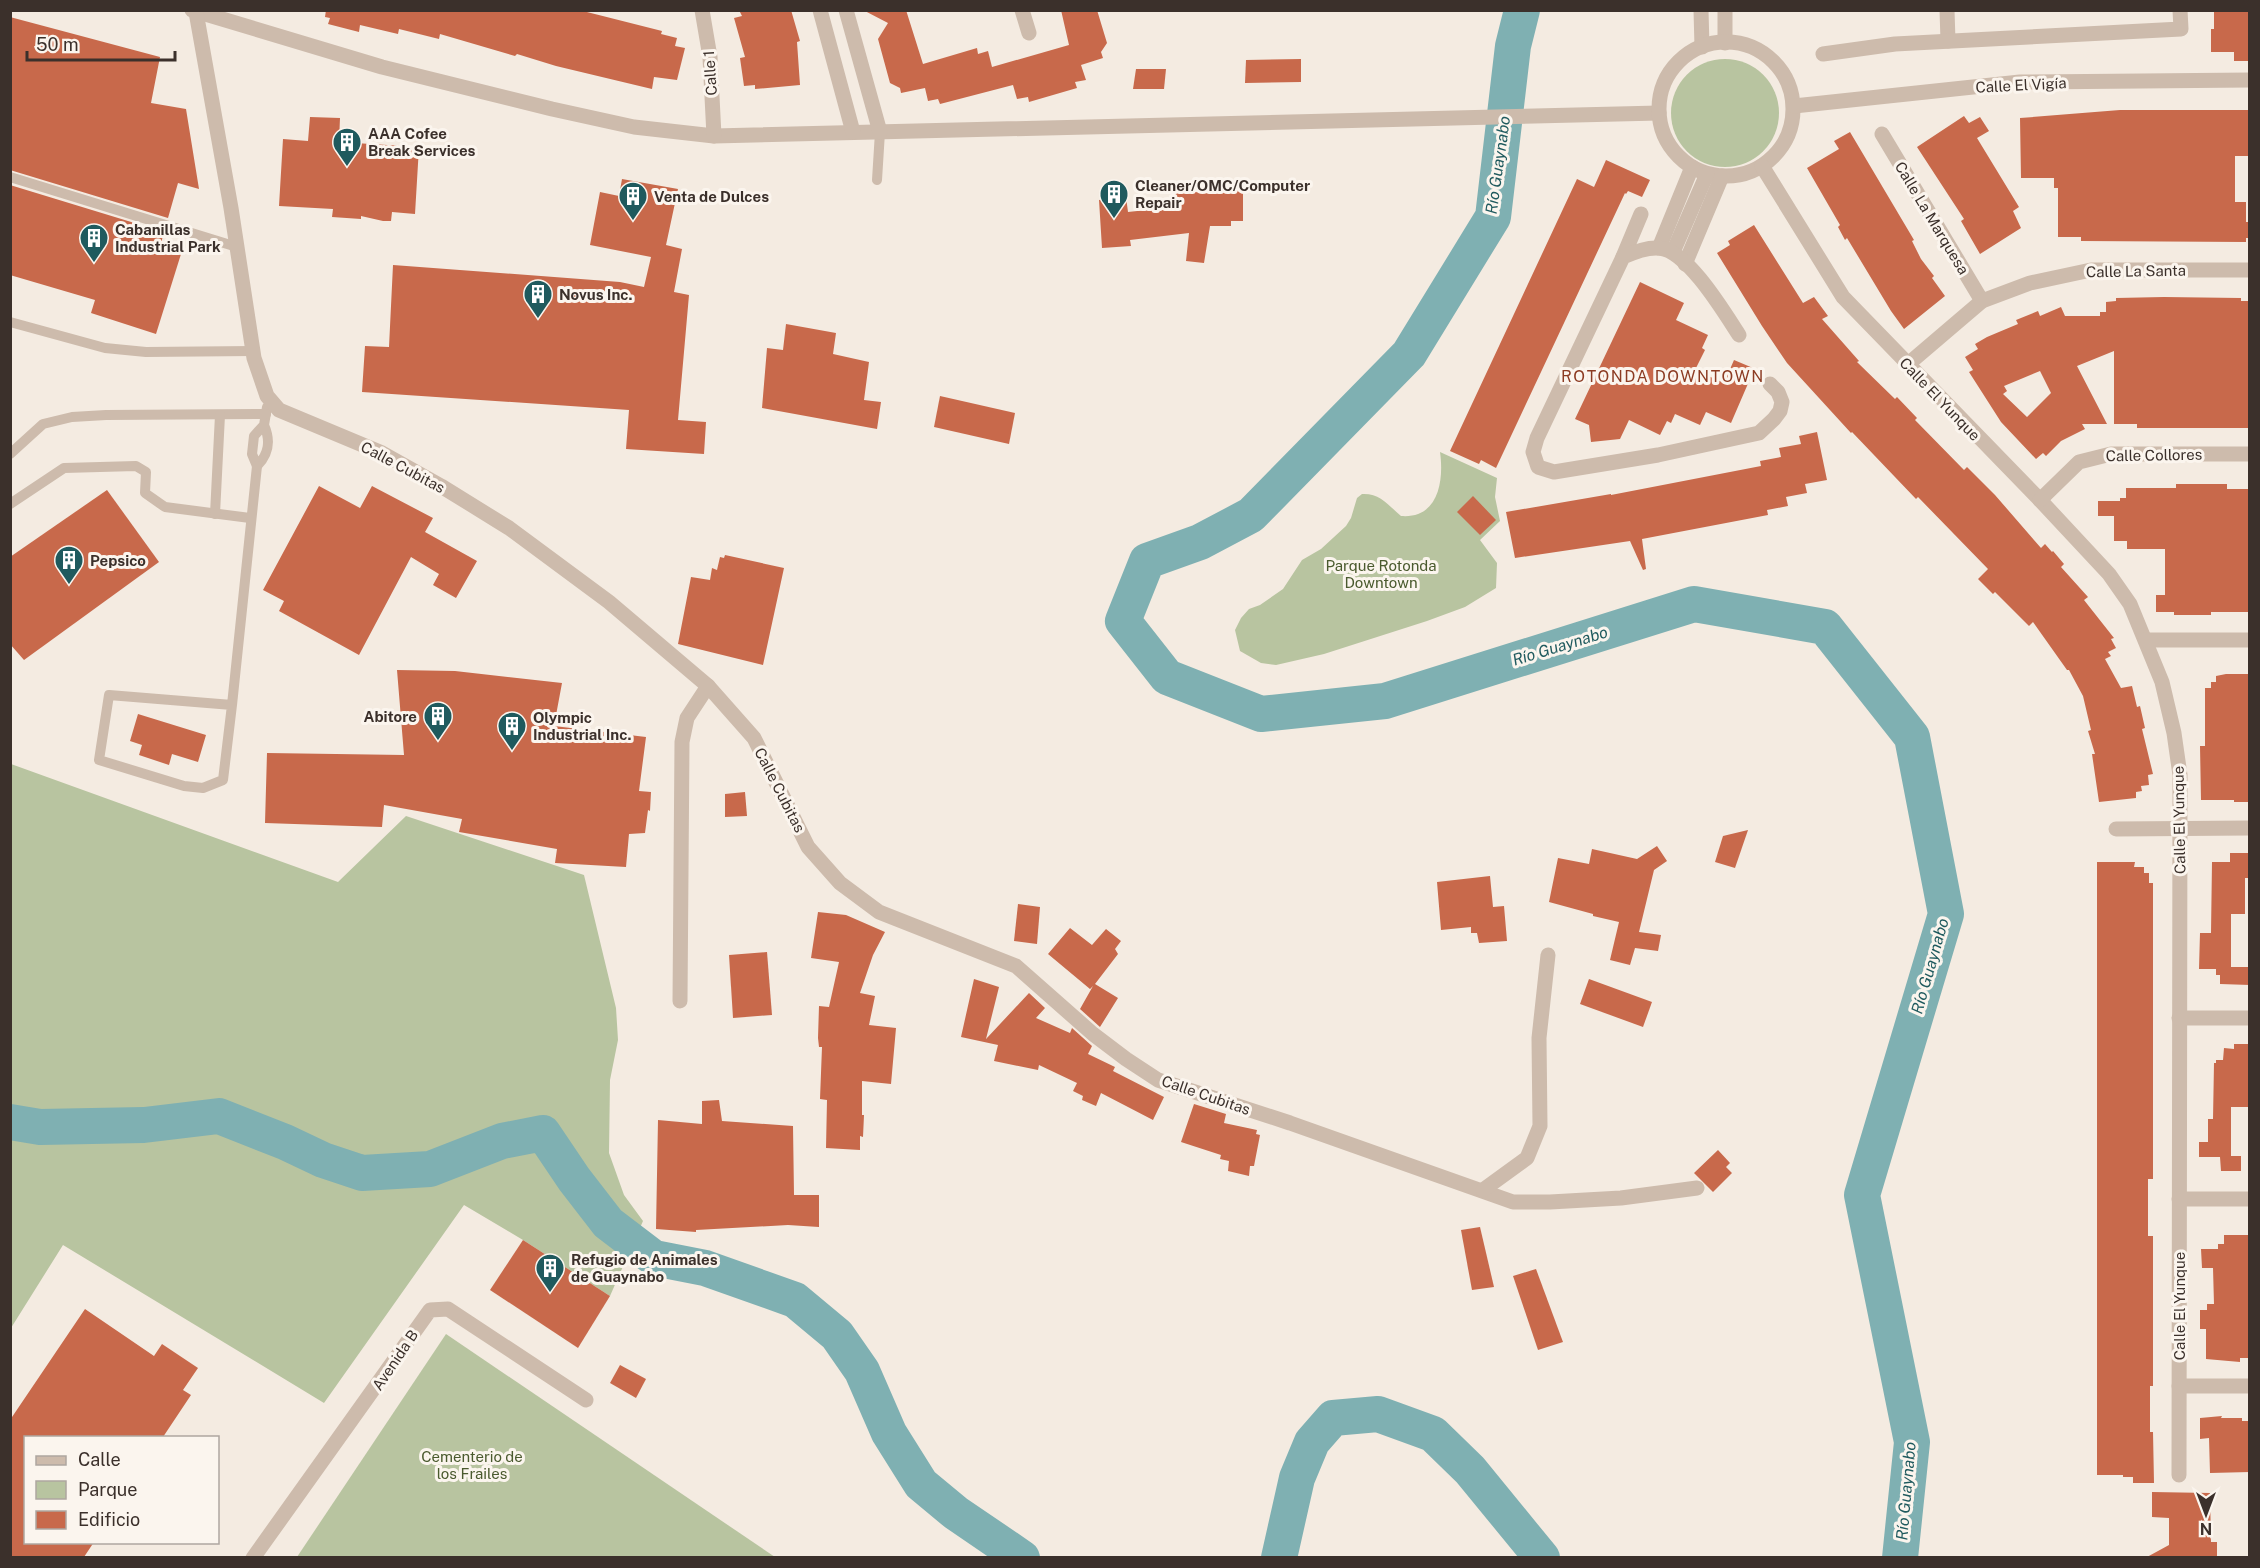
<svg xmlns="http://www.w3.org/2000/svg" width="2260" height="1568" font-family="'Public Sans',sans-serif">
  <rect width="100%" height="100%" fill="#f4ebe1"/>
  <g fill="#b8c4a0">
    <circle cx="1725" cy="113" r="54"/>
    <path d="M1440,452L1497,478L1495,497L1500,521L1480,540L1497,563L1496,588L1465,607L1427,621L1324,654L1276,665L1261,663L1240,651L1235,630L1241,618L1249,609L1260,605L1283,589L1302,560L1321,549L1346,526L1351,518L1357,498L1362,494C1380,493 1388,505 1401,516C1439,519 1444,480 1440,452Z"/>
    <path d="M11,764L338,882L406,816L584,875L616,1008L618,1040L610,1080L609,1153L624,1195L643,1221L610,1296L523,1240L464,1205L324,1403L63,1245L11,1328Z"/>
    <path d="M446,1334L775,1557H297Z"/>
  </g>
  <g fill="none" stroke-linecap="round" stroke-linejoin="round">
    <g stroke="#7fb0b2" stroke-width="36">
      <path d="M1522,10L1513,46L1493,217L1409,354L1251,515L1200,542L1147,561L1123,621L1167,677L1261,714L1385,701L1694,604L1825,627L1912,737L1946,914L1862,1195L1912,1442L1900,1558"/>
      <path d="M10,1122L40,1127L144,1125L219,1116L285,1142L323,1160L362,1173L430,1169L502,1141L543,1133L574,1179L608,1223L654,1258L705,1268L795,1300L837,1335L862,1371L889,1433L921,1484L956,1513L1022,1558"/>
      <path d="M1279,1558L1297,1478L1312,1442L1333,1418L1378,1414L1433,1434L1470,1470L1542,1558"/>
    </g>
  </g>
  <g fill="#c8694b" fill-rule="evenodd">
    <path d="M326,10H579L662,31L661,34L677,38L675,46L685,48L677,80L654,77L652,89L556,66L517,54L515,56L440,34L439,39L399,29L398,34L360,25L359,32L328,24L330,18L325,17Z"/>
    <path d="M739,10H791L800,41L797,42L800,85L755,89V85L744,86L740,58L745,57L734,18L742,16Z"/>
    <path d="M863,10H906L923,64L977,48L978,54L988,51L992,67L1069,45L1061,10H1097L1107,43L1101,52L1103,58L1081,65L1086,80L1075,82L1077,88L1029,102L1028,97L1017,99L1013,85L940,104L938,99L928,101L925,88L901,93L900,88L890,83L878,39L888,23Z"/>
    <path d="M2214,10H2250V61H2234V52H2211V29H2214Z"/>
    <path d="M10,17L160,57L151,103L186,109L199,189L178,183L168,218L10,170Z"/>
    <path d="M1301,59V82L1245,83L1246,60Z"/>
    <path d="M1136,69H1166L1164,89H1133Z"/>
    <path d="M2120,110H2250V156H2235V202H2246V222H2250V238H2246V242L2081,241V237H2058V188H2054V178H2021L2020,118Z"/>
    <path d="M1964,116L1969,123L1980,117L1989,131L1977,138L2019,207L2013,211L2021,228L1980,254L1961,221L1964,219L1917,147Z"/>
    <path d="M310,117L340,118L339,142L419,147L415,214L392,212L391,221H383L361,216V219L332,217L333,209L279,206L283,139L308,141Z"/>
    <path d="M1850,132L1914,240L1912,241L1921,259L1934,276L1932,278L1945,296L1904,329L1891,311L1847,238L1845,240L1838,227L1840,225L1807,168L1839,149L1834,141Z"/>
    <path d="M1606,160L1650,180L1642,197L1628,191L1626,194L1625,193L1496,468L1481,460L1479,464L1450,451L1577,179L1594,187Z"/>
    <path d="M622,179L678,189L666,245L682,249L674,292L689,295L678,420L706,422L704,454L626,449L629,410L362,392L365,346L389,347L393,265L620,282L644,287L651,257L590,245L600,192L619,196Z"/>
    <path d="M10,185L164,232L160,247L181,254L156,334L91,313L95,300L10,275Z"/>
    <path d="M1214,188H1243V221H1231V226H1210L1204,263L1186,261L1189,233L1130,240L1131,246L1102,248L1099,200L1126,197L1128,212L1174,207L1176,190L1214,194Z"/>
    <path d="M1754,225L1803,303L1814,297L1828,316L1822,319L1859,361L1857,362L1895,399L1897,397L1917,418L1915,420L1964,470L1967,467L1995,495L2041,548L2045,544L2052,552L2053,551L2064,564L2061,567L2088,597L2084,600L2114,638L2111,639L2116,648L2108,652L2111,656L2105,659L2121,688L2132,686L2137,707L2140,706L2145,728L2142,729L2153,774L2148,775L2149,785L2141,786L2142,791L2136,792V798L2099,802L2092,754H2095L2088,731L2091,730L2083,696L2069,670H2067L2033,622L2029,626L1995,592L1993,594L1978,579L1988,569L1918,497L1916,499L1852,432L1851,433L1787,363L1762,326L1717,253L1730,245L1728,241Z"/>
    <path d="M1640,282L1684,303L1676,320L1708,335L1702,348L1705,350L1695,370L1724,383L1734,360L1753,368L1749,378L1750,379L1731,423L1706,412L1700,425L1675,414L1671,423L1667,421L1660,435L1629,420L1620,439L1591,442L1589,425L1575,419Z"/>
    <path d="M2164,297L2241,298V301H2250V428H2137V424H2114V351L2077,366L2107,424H2082L2085,429L2061,441L2046,456L2043,453L2036,459L2001,422L1969,372L1973,370L1965,357L1978,349L1975,344L1987,337L2018,324L2016,320L2038,311L2040,316L2061,307L2065,316H2100V312H2106V302L2116,301V298ZM2040,371L2051,393L2027,417L2003,394L2007,391L2004,386Z"/>
    <path d="M786,324L836,333L833,354L869,362L864,400L881,402L877,429L762,408L767,348L783,350Z"/>
    <path d="M940,396L1015,413L1009,444L934,427Z"/>
    <path d="M1817,432L1827,480L1805,484L1807,493L1786,497L1788,506L1767,510L1768,515L1642,539L1646,569L1643,570L1630,541L1515,558L1506,512L1611,494V495L1761,466L1760,461L1781,457L1779,448L1801,444L1799,436Z"/>
    <path d="M2176,484H2227V489H2250V612H2211V615H2174V612H2156V595H2165V549H2127V541H2114V516H2098V501H2120V498H2126V488H2176Z"/>
    <path d="M319,486L360,508L372,486L433,518L425,532L477,561L456,598L433,585L439,574L411,557L359,655L279,611L284,601L263,590Z"/>
    <path d="M107,490L159,562L24,660L10,644V557Z"/>
    <path d="M1473,496L1496,520L1480,535L1457,512Z"/>
    <path d="M725,555L784,568L763,665L678,644L691,577L710,580L712,568L717,570L720,557L724,558Z"/>
    <path d="M397,670L455,671L562,683L554,726L646,737L639,791L651,792L650,811L648,810L645,833L629,834L626,867L555,863L557,849L459,832L462,819L384,805L382,827L265,823L267,753L404,755Z"/>
    <path d="M2226,674H2250V802H2234V800H2201L2200,746H2205V688H2211V682H2216V676Z"/>
    <path d="M138,714L206,735L198,762L172,754L169,765L139,755L142,745L130,741Z"/>
    <path d="M745,792L747,816L725,817V794Z"/>
    <path d="M1748,830L1735,868L1715,862L1723,836Z"/>
    <path d="M1657,846L1667,861L1654,870L1639,932L1661,935L1658,951L1635,948L1630,965L1610,960L1619,922L1593,916V914L1549,902L1558,858L1589,864L1592,849L1637,859Z"/>
    <path d="M2230,853H2250V878H2245V914H2231V967H2250V985L2220,984V975H2216V969H2199L2200,933H2211L2212,862H2230Z"/>
    <path d="M2097,862H2135L2134,867H2144V873H2149V883H2153V1179H2148V1236H2153V1386H2150V1432H2153L2154,1483H2133V1477H2123V1475H2097Z"/>
    <path d="M1490,876L1493,907L1504,906L1507,941L1479,943L1477,933H1471V927L1441,930L1437,882Z"/>
    <path d="M1018,904L1040,907L1037,944L1014,941Z"/>
    <path d="M818,912L846,915L885,932L873,955L860,993L875,996L869,1025L896,1028L891,1084L862,1081V1115H864L863,1137L860,1136V1150L826,1148L827,1100L820,1099L822,1047H819L818,1038L819,1006L829,1007L839,962L811,958Z"/>
    <path d="M1070,928L1092,945L1106,929L1121,941L1115,949L1118,954L1095,984L1118,998L1100,1027L1080,1009L1093,986L1090,989L1048,954Z"/>
    <path d="M767,952L772,1015L733,1018L729,955Z"/>
    <path d="M974,979L999,987L986,1039L1029,993L1045,1008L1036,1018L1070,1033L1072,1028L1092,1046L1088,1054L1115,1067L1113,1071L1164,1097L1153,1120L1101,1093L1096,1106L1082,1100L1083,1096L1073,1091L1077,1083L1039,1065L1038,1070L994,1061L998,1045L961,1037Z"/>
    <path d="M1589,979L1652,1002L1643,1027L1580,1004Z"/>
    <path d="M2234,1044H2250V1107H2231V1156H2241V1171H2221L2220,1157H2199V1142H2208V1119H2213L2214,1063H2216V1060H2223L2224,1048L2234,1049Z"/>
    <path d="M719,1100L722,1121L793,1126L794,1195H819V1227L788,1225L696,1230V1232L656,1229L658,1120L702,1124V1101Z"/>
    <path d="M1194,1104L1226,1114L1224,1123L1257,1130L1256,1134L1260,1135L1254,1166H1250L1249,1176L1228,1171L1229,1161L1220,1159L1221,1155L1181,1142Z"/>
    <path d="M1718,1150L1730,1163L1726,1167L1732,1173L1713,1192L1694,1173Z"/>
    <path d="M1480,1227L1494,1287L1472,1290L1461,1230Z"/>
    <path d="M2224,1235H2250V1358H2240V1362L2206,1359V1329H2200V1310H2207V1304H2214L2213,1268H2202L2201,1249H2218V1244H2224Z"/>
    <path d="M523,1240L610,1296L578,1348L490,1290Z"/>
    <path d="M1536,1269L1563,1342L1538,1350L1513,1276Z"/>
    <path d="M85,1309L154,1356L162,1344L198,1368L183,1390L191,1395L163,1437H26V1542H94L84,1557H10V1420Z"/>
    <path d="M620,1365L646,1379L636,1398L610,1383Z"/>
    <path d="M2222,1416L2221,1418H2242V1421H2250V1472L2210,1473L2209,1438L2200,1439V1418Z"/>
    <path d="M2152,1492L2210,1493L2211,1542H2217V1557H2147L2169,1545V1518L2152,1517Z"/>
  </g>
  <g fill="none" stroke-linecap="round" stroke-linejoin="round">
    <g stroke="#cdbbac" stroke-width="10">
      <path d="M10,177L237,247"/>
      <path d="M877,180L880,132"/>
      <path d="M10,322L105,348L146,352L253,351"/>
      <path d="M264,425C271,441 269,454 257,466L252,454L254,436L264,425L267,407"/>
      <path d="M10,454L43,424L72,417L106,415L266,414"/>
      <path d="M10,504L64,468L136,466L146,472L145,493L165,507L250,518"/>
      <path d="M215,514L220,415"/>
      <path d="M232,705L223,780L203,788L184,786L99,760L109,695L232,705L257,466"/>
    </g>
    <g stroke="#cdbbac" stroke-width="15">
      <path d="M192,10L382,67L552,109L634,127L714,136L1659,113"/>
      <path d="M702,10L710,57L714,136"/>
      <path d="M820,10L853,132"/>
      <path d="M846,10L880,132"/>
      <path d="M1022,10L1029,33"/>
      <path d="M1701,10L1702,47"/>
      <path d="M1725,10V43"/>
      <path d="M1947,10L1948,41"/>
      <path d="M196,12L231,208L254,358L267,396L279,410L382,453L441,486L509,528L609,602L708,686L754,738L808,847L840,883L879,912L1016,966L1093,1034L1126,1059L1158,1080L1290,1123L1513,1202H1550L1621,1198L1697,1188"/>
      <circle cx="1726" cy="109" r="67"/>
      <path d="M1823,54L1895,44L2181,29L2180,10"/>
      <path d="M1794,106L2020,82L2250,80"/>
      <path d="M1882,134L1982,301"/>
      <path d="M1762,166L1843,297L2040,500L2109,574L2130,604L2162,682L2174,733L2180,775L2179,1475"/>
      <path d="M1659,248L1692,167"/>
      <path d="M1673,252L1707,174"/>
      <path d="M1623,257L1641,214"/>
      <path d="M1685,264L1722,176"/>
      <path d="M1739,335C1724,312 1687,250 1659,248C1647,247 1634,252 1623,257L1537,438L1533,452L1538,467L1554,472L1658,455L1759,433L1774,419L1780,411L1782,402L1778,392L1770,384"/>
      <path d="M1907,365L1982,301L2030,283L2091,270H2250"/>
      <path d="M2040,500L2079,462L2111,454H2250"/>
      <path d="M2146,640H2250"/>
      <path d="M2116,829L2250,828"/>
      <path d="M680,1001L682,742L687,718L708,686"/>
      <path d="M2179,1018H2250"/>
      <path d="M1483,1190L1527,1158L1540,1126L1539,1038L1548,955"/>
      <path d="M2179,1199H2250"/>
      <path d="M2179,1386H2250"/>
      <path d="M253,1558L430,1310L448,1309L586,1400"/>
    </g>
  </g>
  <defs>
    <g id="building-pin" transform="scale(1.5)"><path d="M0 17L-7.5 6A9.5 9.5 0 1 1 7.5 6Z" fill="#1f5a5e" stroke="#fbf5ee"/><path d="M-4-6H4V6H1V3H-1V6H-4ZM-2.5-4.3h1.7v1.8h-1.7ZM.8-4.3h1.7v1.8H.8ZM-2.5-1h1.7V.8h-1.7ZM.8-1h1.7V.8H.8Z" fill="#fff"/></g>
  </defs>
  <g fill-rule="evenodd">
    <use href="#building-pin" x="347" y="142"/>
    <use href="#building-pin" x="1114" y="194"/>
    <use href="#building-pin" x="633" y="196"/>
    <use href="#building-pin" x="94" y="238"/>
    <use href="#building-pin" x="538" y="294"/>
    <use href="#building-pin" x="69" y="560"/>
    <use href="#building-pin" x="438" y="716"/>
    <use href="#building-pin" x="512" y="726"/>
    <use href="#building-pin" x="550" y="1268"/>
  </g>
  <g text-anchor="middle" dominant-baseline="central" stroke-width="6" stroke-linejoin="round" paint-order="stroke">
    <g font-size="15" fill="#3b302b" stroke="#fbf5ee">
      <text transform="translate(710 73) rotate(-94)">Calle 1</text>
      <text transform="translate(2021 85) rotate(-3)">Calle El Vigía</text>
      <text transform="translate(1932 218) rotate(59)">Calle La Marquesa</text>
      <text transform="translate(2136 271) rotate(-1)">Calle La Santa</text>
      <text transform="translate(1940 399) rotate(46)">Calle El Yunque</text>
      <text transform="translate(2154 455) rotate(-1)">Calle Collores</text>
      <text transform="translate(403 467) rotate(28)">Calle Cubitas</text>
      <text transform="translate(780 790) rotate(63)">Calle Cubitas</text>
      <text transform="translate(2179 820) rotate(-91)">Calle El Yunque</text>
      <text transform="translate(1206 1095) rotate(19)">Calle Cubitas</text>
      <text transform="translate(2179 1306) rotate(-90)">Calle El Yunque</text>
      <text transform="translate(395 1360) rotate(-56)">Avenida B</text>
    </g>
    <g font-size="15" font-weight="bold" fill="#3b302b" stroke="#fbf5ee" text-anchor="start">
      <text x="368" y="133">AAA Cofee<tspan x="368" dy="17">Break Services</tspan></text>
      <text x="1135" y="185">Cleaner/OMC/Computer<tspan x="1135" dy="17">Repair</tspan></text>
      <text x="654" y="196">Venta de Dulces</text>
      <text x="115" y="229">Cabanillas<tspan x="115" dy="17">Industrial Park</tspan></text>
      <text x="559" y="294">Novus Inc.</text>
      <text x="90" y="560">Pepsico</text>
      <text x="417" y="716" text-anchor="end">Abitore</text>
      <text x="533" y="717">Olympic<tspan x="533" dy="17">Industrial Inc.</tspan></text>
      <text x="571" y="1259">Refugio de Animales<tspan x="571" dy="17">de Guaynabo</tspan></text>
    </g>
    <g font-size="15" fill="#4a5a2e" stroke="#fbf5ee">
      <text x="1381" y="565">Parque Rotonda<tspan x="1381" dy="17">Downtown</tspan></text>
      <text x="472" y="1456">Cementerio de<tspan x="472" dy="17">los Frailes</tspan></text>
    </g>
    <g font-size="16" font-style="italic" fill="#1f5a5e" stroke="#fbf5ee">
      <text transform="translate(1498 165) rotate(-82)">Río Guaynabo</text>
      <text transform="translate(1560 646) rotate(-17)">Río Guaynabo</text>
      <text transform="translate(1930 966) rotate(-74)">Río Guaynabo</text>
      <text transform="translate(1906 1491) rotate(-85)">Río Guaynabo</text>
    </g>
    <g font-size="16" letter-spacing="1.5" fill="#8c3b22" stroke="#fbf5ee">
      <text x="1663" y="376">ROTONDA DOWNTOWN</text>
    </g>
  </g>
  <rect width="2260" height="1568" fill="none" stroke="#3b302b" stroke-width="24"/>
  <rect x="24" y="1436" width="195" height="108" fill="#fbf5ee" stroke="#aea6a0" stroke-width="1.5"/>
  <rect x="36" y="1456" width="30" height="9" fill="#cdbbac" stroke="#aea6a0" stroke-width="1.5"/>
  <text x="78" y="1466" font-size="18" fill="#3b302b">Calle</text>
  <rect x="36" y="1481" width="30" height="18" fill="#b8c4a0" stroke="#aea6a0" stroke-width="1.5"/>
  <text x="78" y="1496" font-size="18" fill="#3b302b">Parque</text>
  <rect x="36" y="1511" width="30" height="18" fill="#c8694b" stroke="#aea6a0" stroke-width="1.5"/>
  <text x="78" y="1526" font-size="18" fill="#3b302b">Edificio</text>
  <g transform="translate(2206 1514) rotate(180)" stroke="#fbf5ee" stroke-width="4.5" paint-order="stroke">
  <path d="M0-4.5L10 22L0 15L-10 22Z" fill="#3b302b"/>
  <text y="-9" font-size="16" font-weight="bold" text-anchor="middle" fill="#3b302b">N</text>
  </g>
  <path d="M27 51v9h148v-9" fill="none" stroke="#3b302b" stroke-width="3"/>
  <text x="36" y="51" font-size="18" fill="#3b302b" stroke="#fbf5ee" stroke-width="4.5" paint-order="stroke">50 m</text>
</svg>
